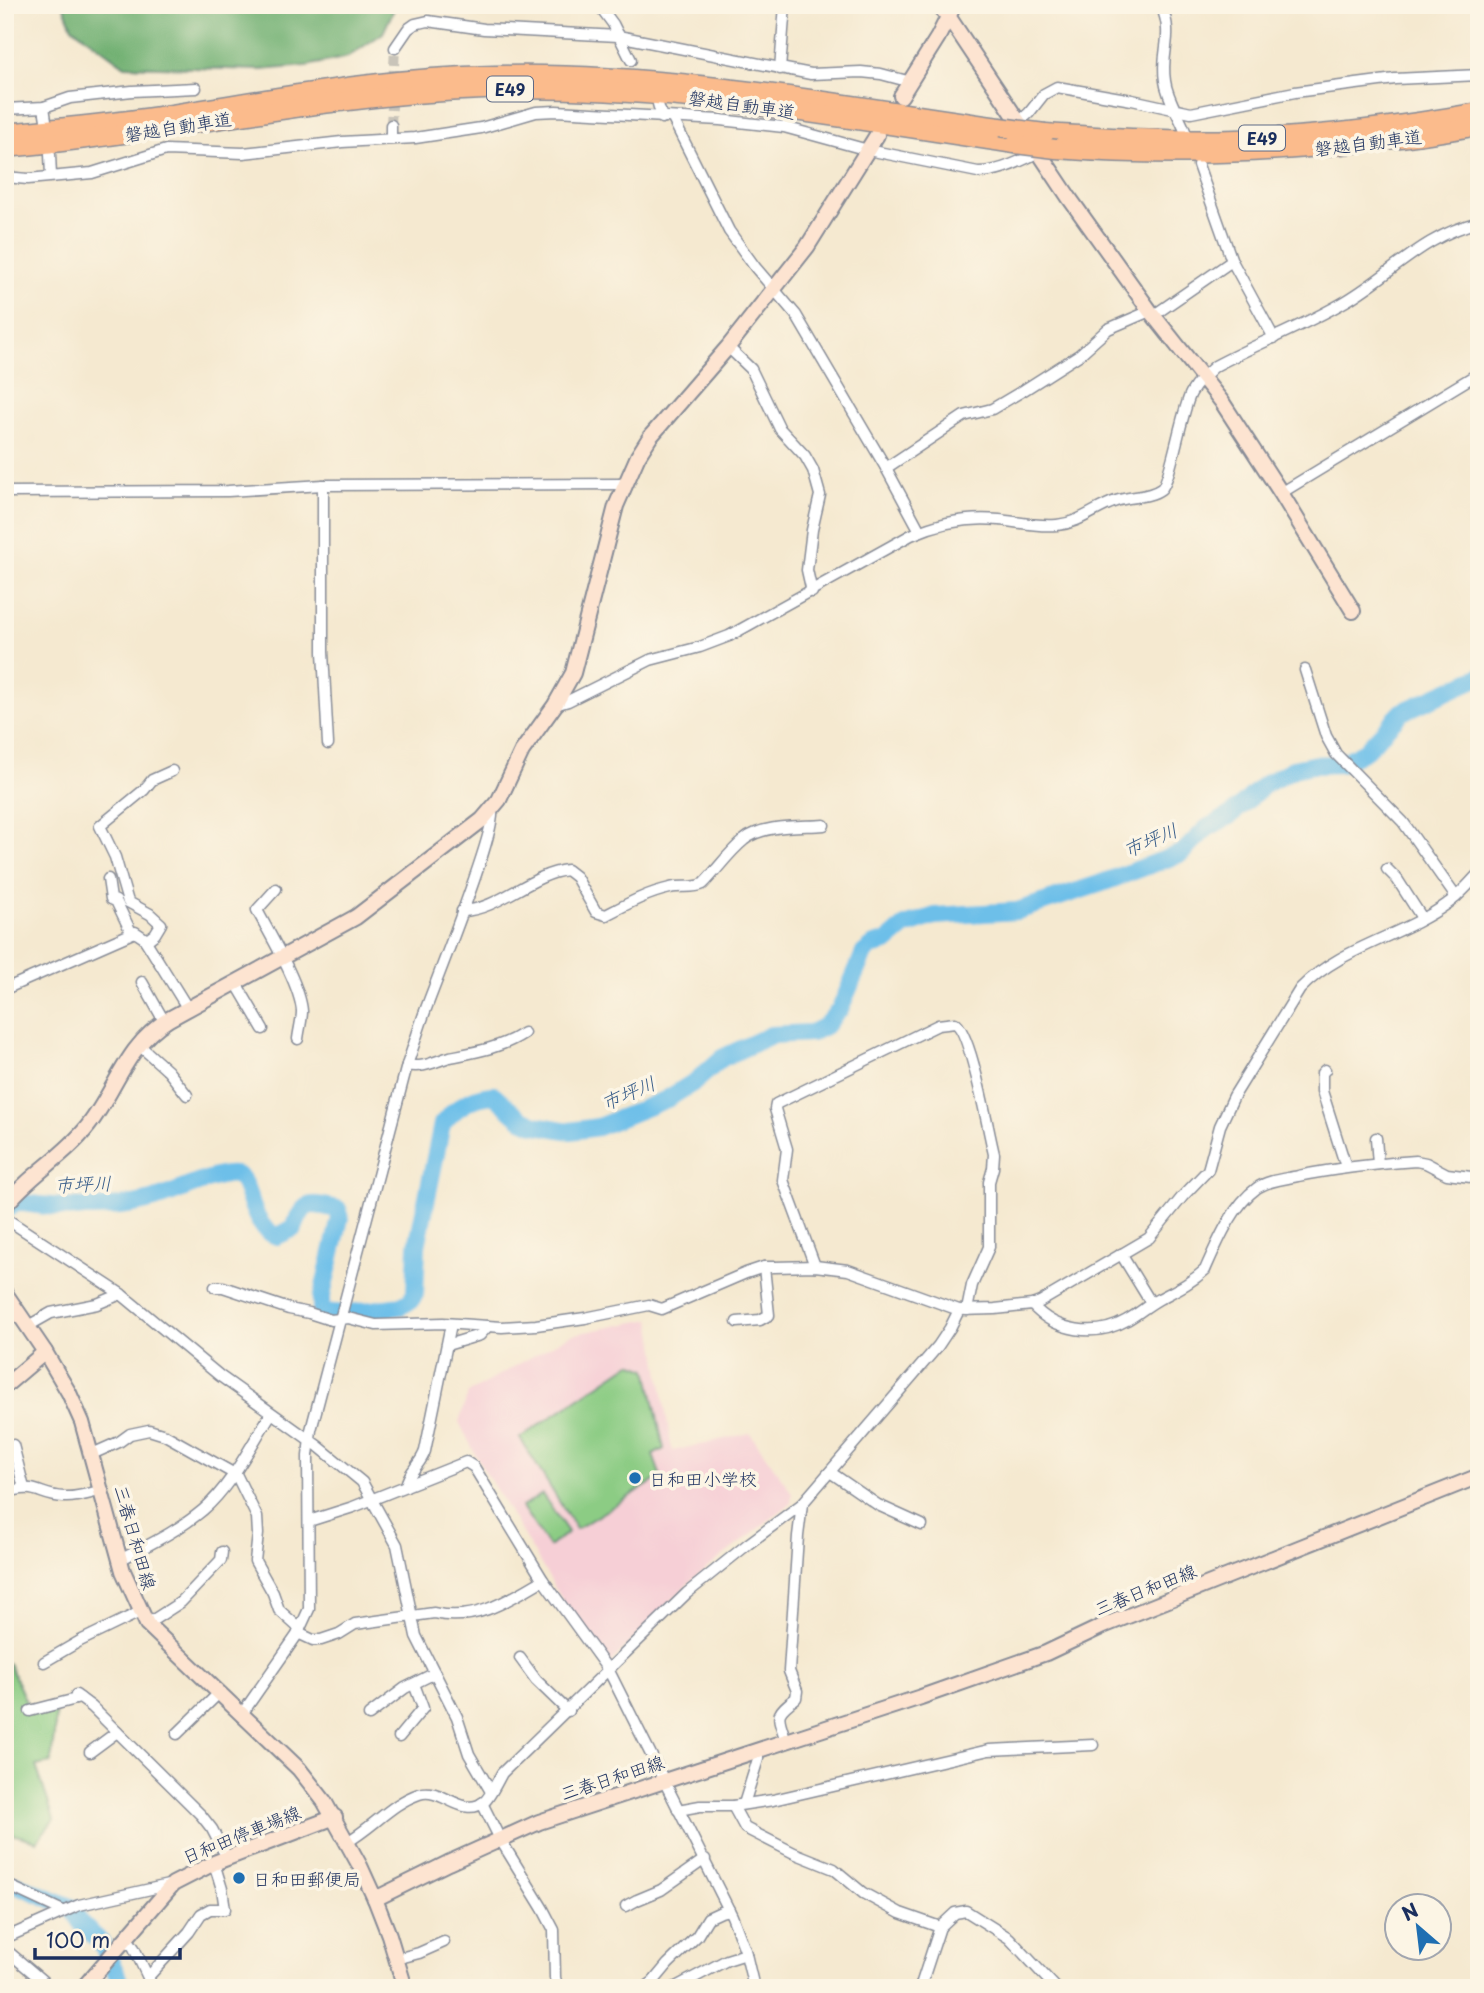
<svg xmlns="http://www.w3.org/2000/svg" width="1484" height="1993" font-family="'Playpen Sans','Klee One',sans-serif">
  <rect width="100%" height="100%" fill="#fcf5e5"/>
  <filter id="ink" filterUnits="userSpaceOnUse"><feTurbulence type="fractalNoise" baseFrequency=".0143" numOctaves="2"/><feDisplacementMap in="SourceGraphic" scale="14" xChannelSelector="R" yChannelSelector="G"/><feConvolveMatrix kernelMatrix="1 2 1 2 8 2 1 2 1" color-interpolation-filters="sRGB"/></filter>
  <filter id="wash" filterUnits="userSpaceOnUse"><feTurbulence type="fractalNoise" baseFrequency=".00686" numOctaves="4" result="noise"/><feDisplacementMap in="SourceGraphic" scale="28" xChannelSelector="R" yChannelSelector="G"/><feGaussianBlur stdDeviation="1.57" result="paint"/><feColorMatrix in="noise" values="0 0 0 0 0 0 0 0 0 0 0 0 0 0 0 0 0 1.4 0 .05"/><feComposite in="paint" operator="in"/></filter>
  <g filter="url(#wash)">
    <rect width="100%" height="100%" fill="#f5e9d0"/>
    <path fill="#f6cfd6" d="M651,1319L672,1451L750,1433L792,1493L791,1503L692,1580L611,1662L578,1626L480,1463L459,1422L468,1393L570,1335Z"/>
    <g fill="#8ccc84" stroke="#547e71" stroke-width="2">
      <path d="M631,1363L647,1369L664,1449L653,1455L661,1477L576,1529L520,1438Z"/>
      <path d="M542,1494L568,1532L549,1547L522,1507Z"/>
      <path d="M5,1662L9,1664L27,1704L56,1714L51,1763L36,1766L54,1819L37,1841L5,1832Z"/>
    </g>
    <path fill="#71b072" stroke="#467068" stroke-width="2" d="M63,5H396L383,33L348,57L307,66L260,70L125,66L72,27Z"/>
    <g fill="none" stroke-linecap="round" stroke-linejoin="round">
      <g stroke="#6dbfe9" stroke-width="18">
        <path d="M5,1211L17,1202C62,1209 117,1212 161,1197C178,1192 223,1169 238,1176C250,1182 250,1228 277,1236L294,1228C305,1198 311,1204 338,1209L340,1218L321,1300V1312L345,1314L401,1306L410,1301L415,1294L417,1246L442,1124C455,1108 472,1096 494,1095L520,1118L536,1125L570,1131L598,1127L667,1099L696,1081L722,1058L771,1035L811,1033L825,1026L840,1009L864,953L874,945L886,942L905,926L935,916L1017,911L1099,884L1182,853L1207,828L1231,815L1264,785L1293,769L1312,765L1340,764L1365,751L1402,712L1479,677"/>
        <path d="M15,1884L71,1907L83,1926L100,1941L124,1988"/>
      </g>
    </g>
  </g>
  <g filter="url(#ink)">
    <g fill="none" stroke-linecap="round" stroke-linejoin="round">
      <path stroke="#c9c4b9" stroke-width="10" stroke-dasharray="10 5" stroke-linecap="butt" d="M391,125L395,48"/>
      <g stroke="#888c97" stroke-width="13">
        <g id="street">
          <path d="M599,5L613,24L631,60"/>
          <path d="M1161,5C1175,38 1160,51 1165,81C1167,98 1179,115 1185,131"/>
          <path d="M1474,5L1479,12"/>
          <path d="M395,48L408,29L415,24L428,21L484,29L618,36L811,74L861,72L881,74L911,82"/>
          <path d="M780,69L785,5"/>
          <path d="M658,104L662,118"/>
          <path d="M44,107L46,120"/>
          <path d="M5,109L44,107L70,98L132,91L196,88"/>
          <path d="M673,119L729,231L755,267L796,315L886,468L920,531"/>
          <path d="M1019,122L1029,113L1044,94L1057,87L1132,100L1191,113L1295,92L1395,79L1479,75"/>
          <path d="M391,125V139"/>
          <path d="M50,154L51,176"/>
          <path d="M1198,165L1232,261L1274,338"/>
          <path d="M5,177L28,179L92,173L166,150L243,153L342,142L415,138L481,128L536,112L556,111L720,120L784,127L868,150L978,172C1001,172 1019,161 1040,152"/>
          <path d="M1154,315L1232,261"/>
          <path d="M728,347L751,369L780,429L805,456L813,470L820,495L812,530L807,570L812,592"/>
          <path d="M886,468L964,416L992,409L1024,390L1079,355L1108,329L1150,311"/>
          <path d="M323,485V652L328,744"/>
          <path d="M5,492L228,491L323,485L625,484"/>
          <path d="M1281,493L1479,373"/>
          <path d="M1305,670L1326,736L1336,754L1403,822L1456,897"/>
          <path d="M555,705L568,701L650,660L700,647L729,636L911,535C938,523 968,517 999,520C1018,522 1037,527 1057,525C1080,523 1095,508 1116,501C1130,496 1149,498 1161,489C1170,483 1182,409 1191,393C1197,382 1206,374 1215,366C1258,343 1304,326 1346,301C1393,273 1423,236 1479,222"/>
          <path d="M1387,869L1397,879L1422,918"/>
          <path d="M108,879L111,899L116,901L131,932"/>
          <path d="M276,889L257,910C270,935 300,984 302,1011C302,1020 299,1030 298,1039"/>
          <path d="M462,911C498,910 531,874 567,870L576,877L596,912L606,915C627,904 647,893 670,888C681,885 693,889 703,884C717,870 729,852 744,840C763,824 800,827 824,825"/>
          <path d="M146,941L155,934L161,924L150,914L128,902L115,857L100,826L144,790L152,780L172,771"/>
          <path d="M142,982L164,1021"/>
          <path d="M236,983L263,1029"/>
          <path d="M5,989L135,932L144,938L188,1009"/>
          <path d="M138,1044L168,1071L187,1095"/>
          <path d="M407,1065C423,1069 435,1061 450,1057C476,1052 501,1048 524,1033"/>
          <path d="M1325,1070L1322,1073V1091L1346,1167"/>
          <path d="M1376,1138L1378,1164"/>
          <path d="M5,1218L121,1294L220,1376L318,1446L362,1482L397,1545L416,1636L457,1717L469,1754L490,1790"/>
          <path d="M1121,1254L1151,1303"/>
          <path d="M815,1266L783,1180L787,1149L775,1109L776,1104L938,1025L955,1023C971,1031 988,1131 994,1154L993,1168L989,1182V1247L972,1285L967,1310"/>
          <path d="M215,1287H223L289,1309L309,1313L331,1320L348,1318L376,1325L443,1323L502,1327L536,1325L585,1318L649,1305L662,1309L746,1273L764,1267H774L815,1266L848,1270L959,1310L995,1309L1032,1305L1040,1302L1149,1238L1183,1196L1208,1170L1220,1126L1234,1096L1300,989C1340,947 1401,937 1447,904C1459,896 1469,884 1479,873"/>
          <path d="M1032,1305C1056,1332 1096,1338 1127,1320C1138,1314 1148,1305 1159,1299C1176,1290 1191,1283 1205,1270C1217,1243 1232,1206 1257,1188C1268,1180 1285,1179 1298,1176C1338,1168 1376,1164 1416,1161L1426,1163L1447,1174L1479,1178"/>
          <path d="M737,1322L760,1320L769,1315L764,1267"/>
          <path d="M28,1326L51,1313L97,1304L121,1294"/>
          <path d="M447,1345L480,1335L488,1326"/>
          <path d="M13,1445L24,1488"/>
          <path d="M92,1454L119,1442L130,1434L149,1430L165,1435L233,1473"/>
          <path d="M235,1472L257,1517L258,1534L255,1561L273,1593L279,1610L300,1629"/>
          <path d="M830,1472L878,1505L922,1525"/>
          <path d="M406,1486C408,1472 421,1464 425,1451L451,1324"/>
          <path d="M5,1493C38,1482 37,1496 64,1497C77,1498 90,1493 103,1490"/>
          <path d="M309,1521L353,1507L466,1462L474,1467L543,1580L609,1671L732,1916L745,1950L754,1988"/>
          <path d="M120,1560C148,1545 178,1531 203,1510C232,1485 250,1446 271,1414"/>
          <path d="M147,1624L181,1602L221,1560L222,1552"/>
          <path d="M298,1633L313,1640H321L339,1634L355,1624L434,1613C475,1623 509,1600 543,1580"/>
          <path d="M520,1658L536,1680L568,1711"/>
          <path d="M44,1662L80,1641L140,1612"/>
          <path d="M76,1695L92,1707L201,1815L212,1829L227,1858"/>
          <path d="M30,1711L80,1698"/>
          <path d="M242,1714L297,1635L309,1609L308,1456L311,1430L407,1065C413,1048 418,1031 424,1014C435,983 497,831 492,810"/>
          <path d="M369,1715L405,1688L435,1673"/>
          <path d="M177,1734L219,1693"/>
          <path d="M399,1737L423,1708L414,1684"/>
          <path d="M786,1741C778,1715 773,1715 796,1698L797,1691L789,1671L798,1536L802,1504"/>
          <path d="M90,1752L117,1732"/>
          <path d="M482,1803L500,1839L543,1909L554,1930L555,1978L558,1988"/>
          <path d="M744,1804L758,1759V1750"/>
          <path d="M733,1806L745,1828L794,1853L834,1869L863,1893L900,1913L940,1927L955,1913L966,1911L1009,1938L1056,1988"/>
          <path d="M678,1810L700,1806H733L773,1800L989,1750L1093,1745"/>
          <path d="M347,1842C372,1828 392,1803 419,1794C442,1786 463,1820 485,1801C490,1797 498,1780 502,1773L687,1593L748,1544L802,1504L938,1346L950,1328L959,1310"/>
          <path d="M5,1884L63,1911"/>
          <path d="M626,1906L637,1900L661,1890L705,1859"/>
          <path d="M5,1938L79,1905L173,1884"/>
          <path d="M127,1938L134,1948L153,1988"/>
          <path d="M5,1949L51,1988"/>
          <path d="M396,1959L419,1953L444,1942"/>
          <path d="M148,1977L189,1932L201,1914L210,1909H225L222,1889L214,1863"/>
          <path d="M645,1988L653,1982L668,1964L697,1936L708,1918L721,1912L729,1910"/>
          <path d="M674,1988L727,1960L746,1954"/>
          <path d="M920,1988L940,1927"/>
        </g>
      </g>
      <g stroke="#888c97" stroke-width="18">
        <g id="secondary">
          <path d="M938,5L948,16L1070,199L1150,311L1222,402L1281,493L1353,611"/>
          <path d="M901,96L938,37L954,5"/>
          <path d="M5,1206C29,1175 64,1157 88,1126C117,1089 125,1046 169,1019L356,917L482,820L499,800L522,751L555,705L573,673L616,506L638,456L650,437L728,347L807,247L877,135"/>
          <path d="M5,1293L45,1352L69,1393L82,1422L123,1571L147,1624L299,1769L324,1801L360,1866L375,1899L389,1935L405,1988"/>
          <path d="M5,1386L45,1352"/>
          <path d="M375,1899L448,1863L539,1822L921,1697L1046,1653L1103,1626L1479,1476"/>
          <path d="M83,1988L173,1884L214,1863L335,1817"/>
        </g>
      </g>
      <g stroke="#888c97" stroke-width="21">
        <g id="highway">
          <path d="M5,133C49,129 93,125 137,119C256,102 374,77 495,75C665,71 832,103 1000,127"/>
          <path d="M1045,133C1108,137 1172,141 1236,139C1317,137 1399,126 1479,112"/>
          <path d="M5,148C158,135 309,98 462,91C650,81 830,117 1015,144"/>
          <path d="M1056,149C1198,160 1338,151 1479,126"/>
        </g>
      </g>
      <use href="#street" stroke="#fff" stroke-width="10"/>
      <use href="#secondary" stroke="#fde4d1" stroke-width="14"/>
      <use href="#highway" stroke="#fbbb8c" stroke-width="18"/>
      <g stroke="#1b2f5e" stroke-width="5">
        <path id="rail" d="M5,1975L19,1988"/>
      </g>
      <use href="#rail" stroke="#fcf5e5" stroke-width="2.5" stroke-dasharray="8" stroke-linecap="butt"/>
      <g stroke="#888c97" stroke-width="21" stroke-linecap="butt">
        <g id="highway-bridge">
          <path d="M1000,127L1045,133"/>
          <path d="M1015,144L1056,149"/>
        </g>
      </g>
      <use href="#highway-bridge" stroke="#fbbb8c" stroke-width="18"/>
    </g>
  </g>
  <g fill="#1f6fb2" stroke="#fcf5e5" stroke-width="2.5">
    <circle cx="635" cy="1478" r="7"/>
    <circle cx="239" cy="1878" r="7"/>
  </g>
  <g text-anchor="middle" dominant-baseline="central" stroke-width="7" stroke-linejoin="round" paint-order="stroke">
    <g fill="#fcf5e5" stroke="#5e6a86" stroke-width="2">
      <rect x="487" y="76.5" width="46" height="25" rx="5"/>
      <rect x="1239" y="125.5" width="46" height="25" rx="5"/>
    </g>
    <g font-size="16" font-weight="bold" fill="#1b2f5e">
      <text x="510" y="89">E49</text>
      <text x="1262" y="138">E49</text>
    </g>
    <g font-size="18" fill="#1b2f5e" stroke="#fcf5e5">
      <text transform="translate(742 104) rotate(8)">磐越自動車道</text>
      <text transform="translate(178 126) rotate(-9)">磐越自動車道</text>
      <text transform="translate(1368 142) rotate(-7)">磐越自動車道</text>
      <text transform="translate(136 1537) rotate(74)">三春日和田線</text>
      <text transform="translate(1145 1589) rotate(-22)">三春日和田線</text>
      <text transform="translate(612 1777) rotate(-18)">三春日和田線</text>
      <text transform="translate(241 1834) rotate(-22)">日和田停車場線</text>
    </g>
    <g font-size="18" fill="#1b2f5e" stroke="#fcf5e5" text-anchor="start">
      <text x="649" y="1478">日和田小学校</text>
      <text x="253" y="1878">日和田郵便局</text>
    </g>
    <g font-size="19" font-style="italic" fill="#345a88" stroke="#fcf5e5">
      <text transform="translate(1150 839) rotate(-23)">市坪川</text>
      <text transform="translate(628 1092) rotate(-23)">市坪川</text>
      <text transform="translate(83 1183) rotate(-2)">市坪川</text>
    </g>
  </g>
  <rect width="1484" height="1993" fill="none" stroke="#fcf5e5" stroke-width="28"/>
  <g transform="translate(1418 1927) rotate(332)"><circle r="33" fill="#fcf5e5" stroke="#a2a6af" stroke-width="2"/>
  <path d="M0-5L12 26L0 18L-12 26Z" fill="#1f6fb2"/>
  <text y="-10" font-size="19" font-weight="bold" text-anchor="middle" fill="#1b2f5e">N</text>
  </g>
  <path d="M35 1948v10h145v-10" fill="none" stroke="#1b2f5e" stroke-width="3.5"/>
  <text x="46" y="1948" font-size="21" fill="#1b2f5e" stroke="#fcf5e5" stroke-width="5" paint-order="stroke">100 m</text>
</svg>
